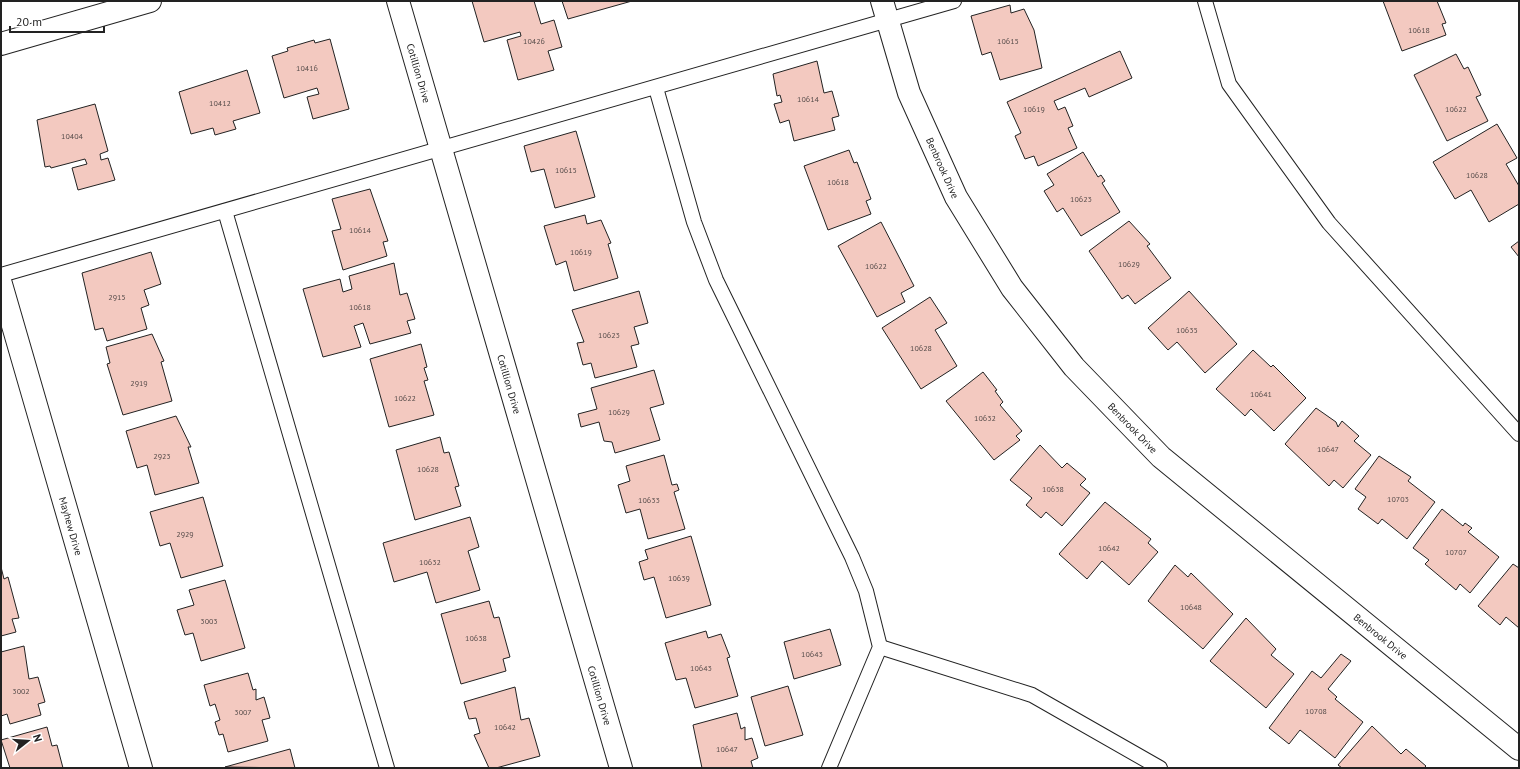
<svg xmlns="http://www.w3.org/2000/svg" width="1520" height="769" font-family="'PT Sans',sans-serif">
  <rect width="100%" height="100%" fill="#fff"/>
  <g fill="#f3c9c0" stroke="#222">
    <path d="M472,1H534L541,24L554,20L562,47L548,51L554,70L518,80L507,40L521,36L520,32L484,42Z"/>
    <path d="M562,1H632L568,19Z"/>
    <path d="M1383,1H1437L1446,23L1442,24L1446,35L1402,51Z"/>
    <path d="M1010,5L1011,13L1024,9L1034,30L1042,68L1000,80L991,52L982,55L971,16Z"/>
    <path d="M330,39L349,109L313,119L307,97L319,94L317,88L284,98L272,56L288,51L287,48L314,40L315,43Z"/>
    <path d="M1120,51L1132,78L1089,97L1085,88L1054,101L1058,110L1065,107L1073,126L1068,128L1077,148L1038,166L1034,156L1025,159L1015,136L1021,133L1007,102Z"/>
    <path d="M1456,54L1464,69L1468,67L1481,95L1476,97L1488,121L1447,141L1414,75Z"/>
    <path d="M817,61L824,93L832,91L839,116L832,118L835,130L794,141L789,120L780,123L774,104L782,102L780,95L777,96L773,74Z"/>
    <path d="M247,70L260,113L233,121L236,129L215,135L213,128L191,134L179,92Z"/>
    <path d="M95,104L108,151L100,154L101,160L108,158L115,180L78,190L72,168L87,164L85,159L51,168L50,166L45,167L37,120Z"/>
    <path d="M1497,124L1517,158L1506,164L1519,186V204L1489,222L1471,190L1455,199L1433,162Z"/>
    <path d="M576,131L595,197L555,208L544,169L531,172L524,146Z"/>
    <path d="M849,150L854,163L857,162L871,199L866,201L871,214L828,230L804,166Z"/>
    <path d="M1083,152L1098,177L1101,175L1105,181L1102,183L1120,212L1081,236L1063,208L1057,212L1044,191L1054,185L1047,174Z"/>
    <path d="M370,189L388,241L383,242L387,256L343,270L332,231L341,229L332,199Z"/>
    <path d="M585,215L587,224L601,220L611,243L608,244L618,278L574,291L566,261L556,265L544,226Z"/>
    <path d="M1129,221L1150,244L1147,246L1171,278L1135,304L1128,295L1122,299L1089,251Z"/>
    <path d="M881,222L914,286L901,293L905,302L877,317L838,246Z"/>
    <path d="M1519,241V257L1511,247Z"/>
    <path d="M151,252L161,284L144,290L149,305L141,308L147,329L107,341L103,328L95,330L82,273Z"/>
    <path d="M394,263L400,295L407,293L415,319L407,321L411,333L370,344L363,323L354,326L361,347L323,357L303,289L340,279L343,292L352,289L349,276Z"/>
    <path d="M639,291L648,323L634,327L639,344L631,346L637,367L595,378L591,363L583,365L577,343L584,342L572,310Z"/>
    <path d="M1189,291L1237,344L1205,373L1177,342L1168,350L1148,328Z"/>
    <path d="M930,297L947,323L935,330L957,366L921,389L882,328Z"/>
    <path d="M152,334L164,361L161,362L172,401L123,415L107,364L110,363L106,347Z"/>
    <path d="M421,344L427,367L424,368L428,380L424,381L434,415L389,427L370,359Z"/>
    <path d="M1253,350L1271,367L1273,365L1306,398L1274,431L1251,409L1245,416L1216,389Z"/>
    <path d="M654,370L664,404L650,408L660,440L615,453L612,442L604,441L599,422L581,427L578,414L597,409L591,388Z"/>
    <path d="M983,372L997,390L995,391L1003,402L1000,405L1022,431L1016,436L1020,440L994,460L946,401Z"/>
    <path d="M1316,408L1336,422L1338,427L1342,421L1359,436L1354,441L1371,455L1343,488L1334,480L1329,486L1285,444Z"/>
    <path d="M176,416L191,447H188L199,483L155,495L147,465L137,468L126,431Z"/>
    <path d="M440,437L444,453L449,452L459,486L455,487L461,506L415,520L396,450Z"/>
    <path d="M1040,445L1062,468L1067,463L1086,479L1080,485L1090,493L1062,526L1046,512L1041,518L1026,505L1032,498L1010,480Z"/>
    <path d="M664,455L672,485L677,484L679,490L674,492L685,529L648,539L640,509L626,513L618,485L630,481L626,466Z"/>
    <path d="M1379,456L1411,477L1408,481L1435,502L1407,539L1382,519L1378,524L1358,509L1366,497L1355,489Z"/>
    <path d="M203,497L223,566L181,578L170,543L160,546L150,512Z"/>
    <path d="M1105,502L1151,539L1148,543L1158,552L1129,585L1102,561L1087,579L1059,554Z"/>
    <path d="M1442,509L1463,526L1465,523L1472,528L1468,532L1499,557L1470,593L1460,584L1456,590L1425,564L1429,560L1413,548Z"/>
    <path d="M470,517L479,547L468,551L480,590L436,603L427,572L394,582L383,543Z"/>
    <path d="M691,536L711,605L666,618L654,577L644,580L639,562L648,559L645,550Z"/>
    <path d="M1513,564L1519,568V628L1506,617L1500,625L1478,606Z"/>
    <path d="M1175,565L1188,577L1191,573L1233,614L1203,649L1148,601Z"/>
    <path d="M1,567L4,579L8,577L19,618L12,619L16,632L1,636Z"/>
    <path d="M225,580L245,648L201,661L193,633L185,635L177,610L194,605L189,590Z"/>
    <path d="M489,601L494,618L499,617L510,657L503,659L506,671L461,684L441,614Z"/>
    <path d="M1246,618L1276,649L1271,655L1294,674L1266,708L1210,661Z"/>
    <path d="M830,629L841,665L794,679L784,642Z"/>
    <path d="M706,631L708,638L721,634L730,657L727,658L738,696L695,708L686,678L676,680L665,643Z"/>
    <path d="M24,646L29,679L38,677L45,702L38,704L41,715L10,724L7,714L1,716V652Z"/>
    <path d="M1341,654L1351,661L1328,689L1337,697L1335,699L1363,722L1335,758L1300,730L1289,744L1269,728L1312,671L1321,678Z"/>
    <path d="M248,673L253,690L256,689V700L264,697L270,718L262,720L268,741L228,752L223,734L219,735L215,722L220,720L215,704L210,706L204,685Z"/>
    <path d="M788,686L803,735L765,746L751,697Z"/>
    <path d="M515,687L521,720L529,718L540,756L496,768H489L474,735L480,733L476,718L469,719L464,702Z"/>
    <path d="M737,713L741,729L745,727V740L752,738L758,758L751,761L753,768H702L693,725Z"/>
    <path d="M1372,726L1401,754L1406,749L1426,766L1424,768H1342L1338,765Z"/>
    <path d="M47,727L52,746L57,745L63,768H10L1,740Z"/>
    <path d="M290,749L295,768L225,767Z"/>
  </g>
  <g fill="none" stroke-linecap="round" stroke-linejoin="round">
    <g stroke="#222" stroke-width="16">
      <g id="service">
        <path d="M1205,1L1229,84L1329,223L1519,434"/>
        <path d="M656,88L694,222L716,280L852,557L866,591L880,647L829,768"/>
        <path d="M225,211L387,768"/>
        <path d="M1,275L954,1"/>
        <path d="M880,647L1032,695L1160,768"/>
      </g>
    </g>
    <g stroke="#222" stroke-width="24">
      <g id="minor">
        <path id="s1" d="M398,1L621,768"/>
        <path id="s2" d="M882,1L909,93L956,197L1012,288L1074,367L1161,457L1519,749"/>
        <path d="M1,44L150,1"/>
        <path id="s3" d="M1,284L141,768"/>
      </g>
    </g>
    <use href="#service" stroke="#fff" stroke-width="14"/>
    <use href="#minor" stroke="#fff" stroke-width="22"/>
  </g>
  <g text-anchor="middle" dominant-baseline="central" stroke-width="3" stroke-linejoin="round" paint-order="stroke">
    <g font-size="8" fill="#564c4a">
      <text x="1419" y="30">10618</text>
      <text x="534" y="41">10426</text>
      <text x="1008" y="41">10615</text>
      <text x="307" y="68">10416</text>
      <text x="808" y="99">10614</text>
      <text x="220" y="103">10412</text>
      <text x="1034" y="109">10619</text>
      <text x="1456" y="109">10622</text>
      <text x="72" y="136">10404</text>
      <text x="566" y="170">10615</text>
      <text x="1477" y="175">10628</text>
      <text x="838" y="182">10618</text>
      <text x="1081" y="199">10623</text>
      <text x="360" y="230">10614</text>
      <text x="581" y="252">10619</text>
      <text x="1129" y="264">10629</text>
      <text x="876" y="266">10622</text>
      <text x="117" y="297">2915</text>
      <text x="360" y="307">10618</text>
      <text x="1187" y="330">10635</text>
      <text x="609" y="335">10623</text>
      <text x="921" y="348">10628</text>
      <text x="139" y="383">2919</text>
      <text x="1261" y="394">10641</text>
      <text x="405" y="398">10622</text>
      <text x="619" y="412">10629</text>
      <text x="985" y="418">10632</text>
      <text x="1328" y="449">10647</text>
      <text x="162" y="456">2923</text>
      <text x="428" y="469">10628</text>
      <text x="1053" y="489">10638</text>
      <text x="1398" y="499">10703</text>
      <text x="649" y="500">10633</text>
      <text x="185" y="534">2929</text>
      <text x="1109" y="548">10642</text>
      <text x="1456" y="552">10707</text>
      <text x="430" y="562">10632</text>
      <text x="679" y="578">10639</text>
      <text x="1191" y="607">10648</text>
      <text x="209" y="621">3003</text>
      <text x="476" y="638">10638</text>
      <text x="812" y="654">10643</text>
      <text x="701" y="668">10643</text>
      <text x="21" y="691">3002</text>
      <text x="1316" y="711">10708</text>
      <text x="243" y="712">3007</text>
      <text x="505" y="727">10642</text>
      <text x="727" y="749">10647</text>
    </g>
    <g font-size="10" fill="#222" stroke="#fff">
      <text stroke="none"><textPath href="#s1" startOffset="75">Cotillion Drive</textPath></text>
      <text stroke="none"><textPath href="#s2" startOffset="178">Benbrook Drive</textPath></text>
      <text stroke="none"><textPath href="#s1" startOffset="399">Cotillion Drive</textPath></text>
      <text stroke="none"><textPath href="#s2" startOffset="502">Benbrook Drive</textPath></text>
      <text stroke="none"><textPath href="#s3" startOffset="252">Mayhew Drive</textPath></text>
      <text stroke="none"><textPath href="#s2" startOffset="826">Benbrook Drive</textPath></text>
      <text stroke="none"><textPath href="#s1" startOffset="723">Cotillion Drive</textPath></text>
    </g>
  </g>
  <rect width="1520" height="769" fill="none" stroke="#222222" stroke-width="4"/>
  <g transform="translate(28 741) rotate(73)" stroke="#ffffff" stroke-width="3" paint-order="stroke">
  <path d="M0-3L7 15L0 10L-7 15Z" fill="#222222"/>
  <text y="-6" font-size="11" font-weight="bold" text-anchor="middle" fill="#222222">N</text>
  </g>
  <path d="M10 26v6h94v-6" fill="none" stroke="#222222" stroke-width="2"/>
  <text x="16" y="26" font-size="12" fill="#222222" stroke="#ffffff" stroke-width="3" paint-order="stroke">20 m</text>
</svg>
